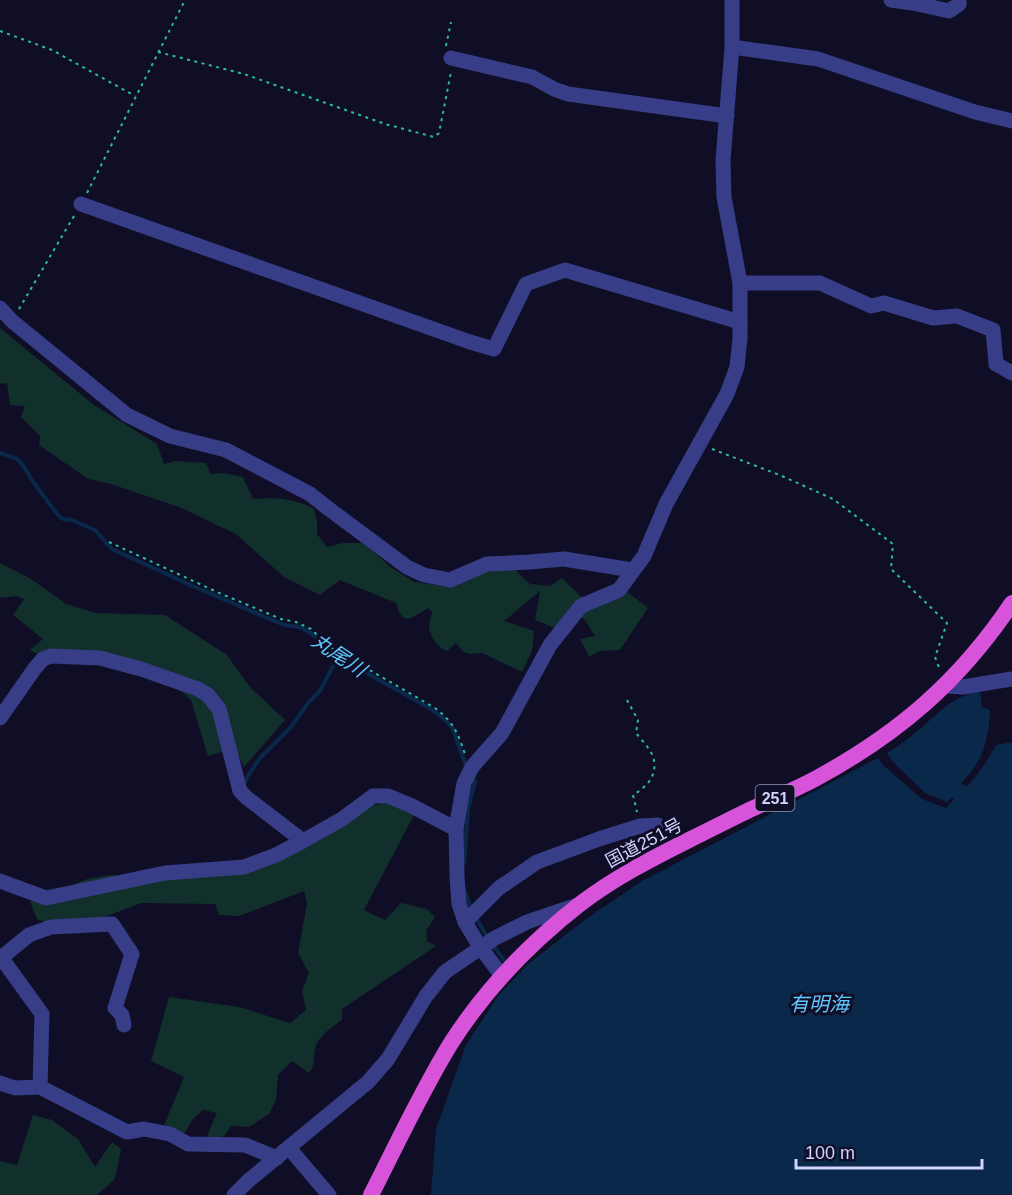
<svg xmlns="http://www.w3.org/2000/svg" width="1012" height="1195" font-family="Arial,'Noto Sans JP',sans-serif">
  <rect width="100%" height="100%" fill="#0f0e26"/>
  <g fill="#11302b">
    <path d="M0,328L94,405L157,444L164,464L175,461L206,463L211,474L223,473L243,477L253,499C277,497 291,498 313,508L317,520V534L327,547L343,543H362L371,549L389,566L414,582L450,587L491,568L515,570L530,584L550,586L562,578L580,596L602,603L626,591L648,608L620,650L599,651L589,657L580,639L595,636L585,620L569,610L557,629L535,620L540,591L504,621L534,631L532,651L522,672L482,653L471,654L463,652L456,643L447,651C438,648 430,637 429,627C429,623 431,616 432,612L428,608C411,618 403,628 396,603L340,580L320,595L284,577L236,534L179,507L111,484L88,479L39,445L40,436L21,417L25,406L10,405L7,383L0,384Z"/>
    <path d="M0,563L31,579L66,604L96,613L165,615L227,655L250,687L285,720L244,767L235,748L208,756L191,700L162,673L38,654L30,650L43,639L13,615L24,599L16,596L0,598Z"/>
    <path d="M385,803L414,815L364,910L385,920L401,903L427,909L435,917L426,931L427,941L436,946L342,1009V1020C332,1027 317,1037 315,1049C313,1058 315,1066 309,1073L292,1061L278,1075L276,1100L269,1114L249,1127L231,1126L225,1135L217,1141L207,1136L217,1113L203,1110L193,1119L181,1138L163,1128L184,1077L151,1061L169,997L239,1007L290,1023L306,1010L302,991L309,973L298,953L307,904L304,891L239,916L219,915L215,904L141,903L68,931L37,919L30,902L90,878L113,875L165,877L246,872L370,806Z"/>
    <path d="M33,1115L52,1120L78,1139L95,1167L112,1142L121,1149L115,1179L97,1195H0V1161L17,1165Z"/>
  </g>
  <path fill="#0a2849" d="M980,691L982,707L990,710C989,731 986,752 973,769C970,774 965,778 961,783L966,787C979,774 987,761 996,745L1012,742V1195H431L436,1129L466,1045L498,996L528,964L586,919L642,881L878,758L884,766L922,799L946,808L954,799L952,797L947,802L925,793L892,761L887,753C894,748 903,743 910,737C936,718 946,698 980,691Z"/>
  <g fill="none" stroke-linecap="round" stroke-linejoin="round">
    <g stroke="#0a2849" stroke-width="4">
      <path d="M0,453L17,459L23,465L33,482L58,515L63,519L72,520L95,530L112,549L195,587L284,625L300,627L311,633L340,658L431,709L444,719L452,727L467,768"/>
      <path d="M244,784L248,776L260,758L290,728L308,703L320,691L332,668L340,658"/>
      <path d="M464,863L468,809L475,781L472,776"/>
      <path d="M465,891L471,910"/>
      <path d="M475,916L488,938"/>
      <path d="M492,944L507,964"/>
    </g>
    <g stroke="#2bbba2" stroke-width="2" stroke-dasharray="3 4.5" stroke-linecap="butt">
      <path d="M0,31L52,50L135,96"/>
      <path d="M446,46L451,22"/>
      <path d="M158,52L244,74L385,124L434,137L439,133L451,72"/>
      <path d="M87,193L185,0"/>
      <path d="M19,309L74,216"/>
      <path d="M712,449L782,476L833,499L893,544L891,569L947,623L935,657L940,670"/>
      <path d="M109,542L217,592L281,619L296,622L311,629L330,647L435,708C454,723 457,731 465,754"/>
      <path d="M627,700L638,720L636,733C642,741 653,751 654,761C657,777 645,788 633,795L637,812"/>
    </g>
    <g stroke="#373d86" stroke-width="15">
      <path d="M891,0L913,3L949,11L959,4V0"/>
      <path d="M732,47L818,59L975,112L1012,121"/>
      <path d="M451,58L532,77L554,89L568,94L727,116"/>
      <path d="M81,204L470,342L494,349L526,284L565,270L740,322"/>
      <path d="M740,283H820L871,306L884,303L933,318L957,316L993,330L996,364L1012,373"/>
      <path d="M0,308L12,321L127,415L170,436L226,450L310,494L329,509L407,567L424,575L450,580L487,564L529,562L564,559L632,570"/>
      <path d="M945,686L963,687L1012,679"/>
      <path d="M0,718L35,668L43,659L51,656L100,658L141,669L198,689L208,695L219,709L240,791L247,798L303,841L342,819L373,796H388L412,806L456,829"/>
      <path d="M0,881L46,898L165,873L244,867L276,855L303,841"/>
      <path d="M465,922L499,888L537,862L599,839L640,826L658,825"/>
      <path d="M0,956L42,1014L40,1087"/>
      <path d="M1,958L29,935L51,927L112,924L132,954L115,1008L122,1015L124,1025"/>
      <path d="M502,976L480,947L465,922L459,904L457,876L456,829L464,783L472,767L502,733L550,645L581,606L619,590L644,556L666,504L727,394L737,367L740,338V283L724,197L723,160L732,47V0"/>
      <path d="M0,1083L15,1088L40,1087L127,1132L144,1129L170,1134L188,1144L245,1145L277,1158"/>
      <path d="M289,1148L329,1195"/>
      <path d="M234,1195L248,1181L368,1082L388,1059L426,996L445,972L495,938L527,922L574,906"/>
    </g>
    <path stroke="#d754da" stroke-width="16" d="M371,1195C397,1144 421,1092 451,1043C485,990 530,943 580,904C614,878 651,859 689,840C712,829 734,817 758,806C777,797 796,789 815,779C898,734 959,682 1012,603"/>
  </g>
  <g text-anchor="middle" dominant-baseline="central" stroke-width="6" stroke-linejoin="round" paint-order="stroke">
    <rect fill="#0f0e26" stroke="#9898be" stroke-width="1.5" x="755.5" y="785" width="39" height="26" rx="4.5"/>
    <g font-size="16" font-weight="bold" fill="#d3d3ff">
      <text x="775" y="798">251</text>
    </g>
    <g font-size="18" fill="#d3d3ff" stroke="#0f0e26">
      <text transform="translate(644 843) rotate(-28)">国道251号</text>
    </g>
    <g font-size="20" font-style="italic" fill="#61c7ff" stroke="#0f0e26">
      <text transform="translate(339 655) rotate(34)">丸尾川</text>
      <text x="819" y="1004">有明海</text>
    </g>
  </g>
  <path d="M796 1159v9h186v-9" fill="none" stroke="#d3d3ff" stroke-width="3"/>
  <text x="805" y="1159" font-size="18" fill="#d3d3ff" stroke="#0f0e26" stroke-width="4.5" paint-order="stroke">100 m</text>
</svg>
